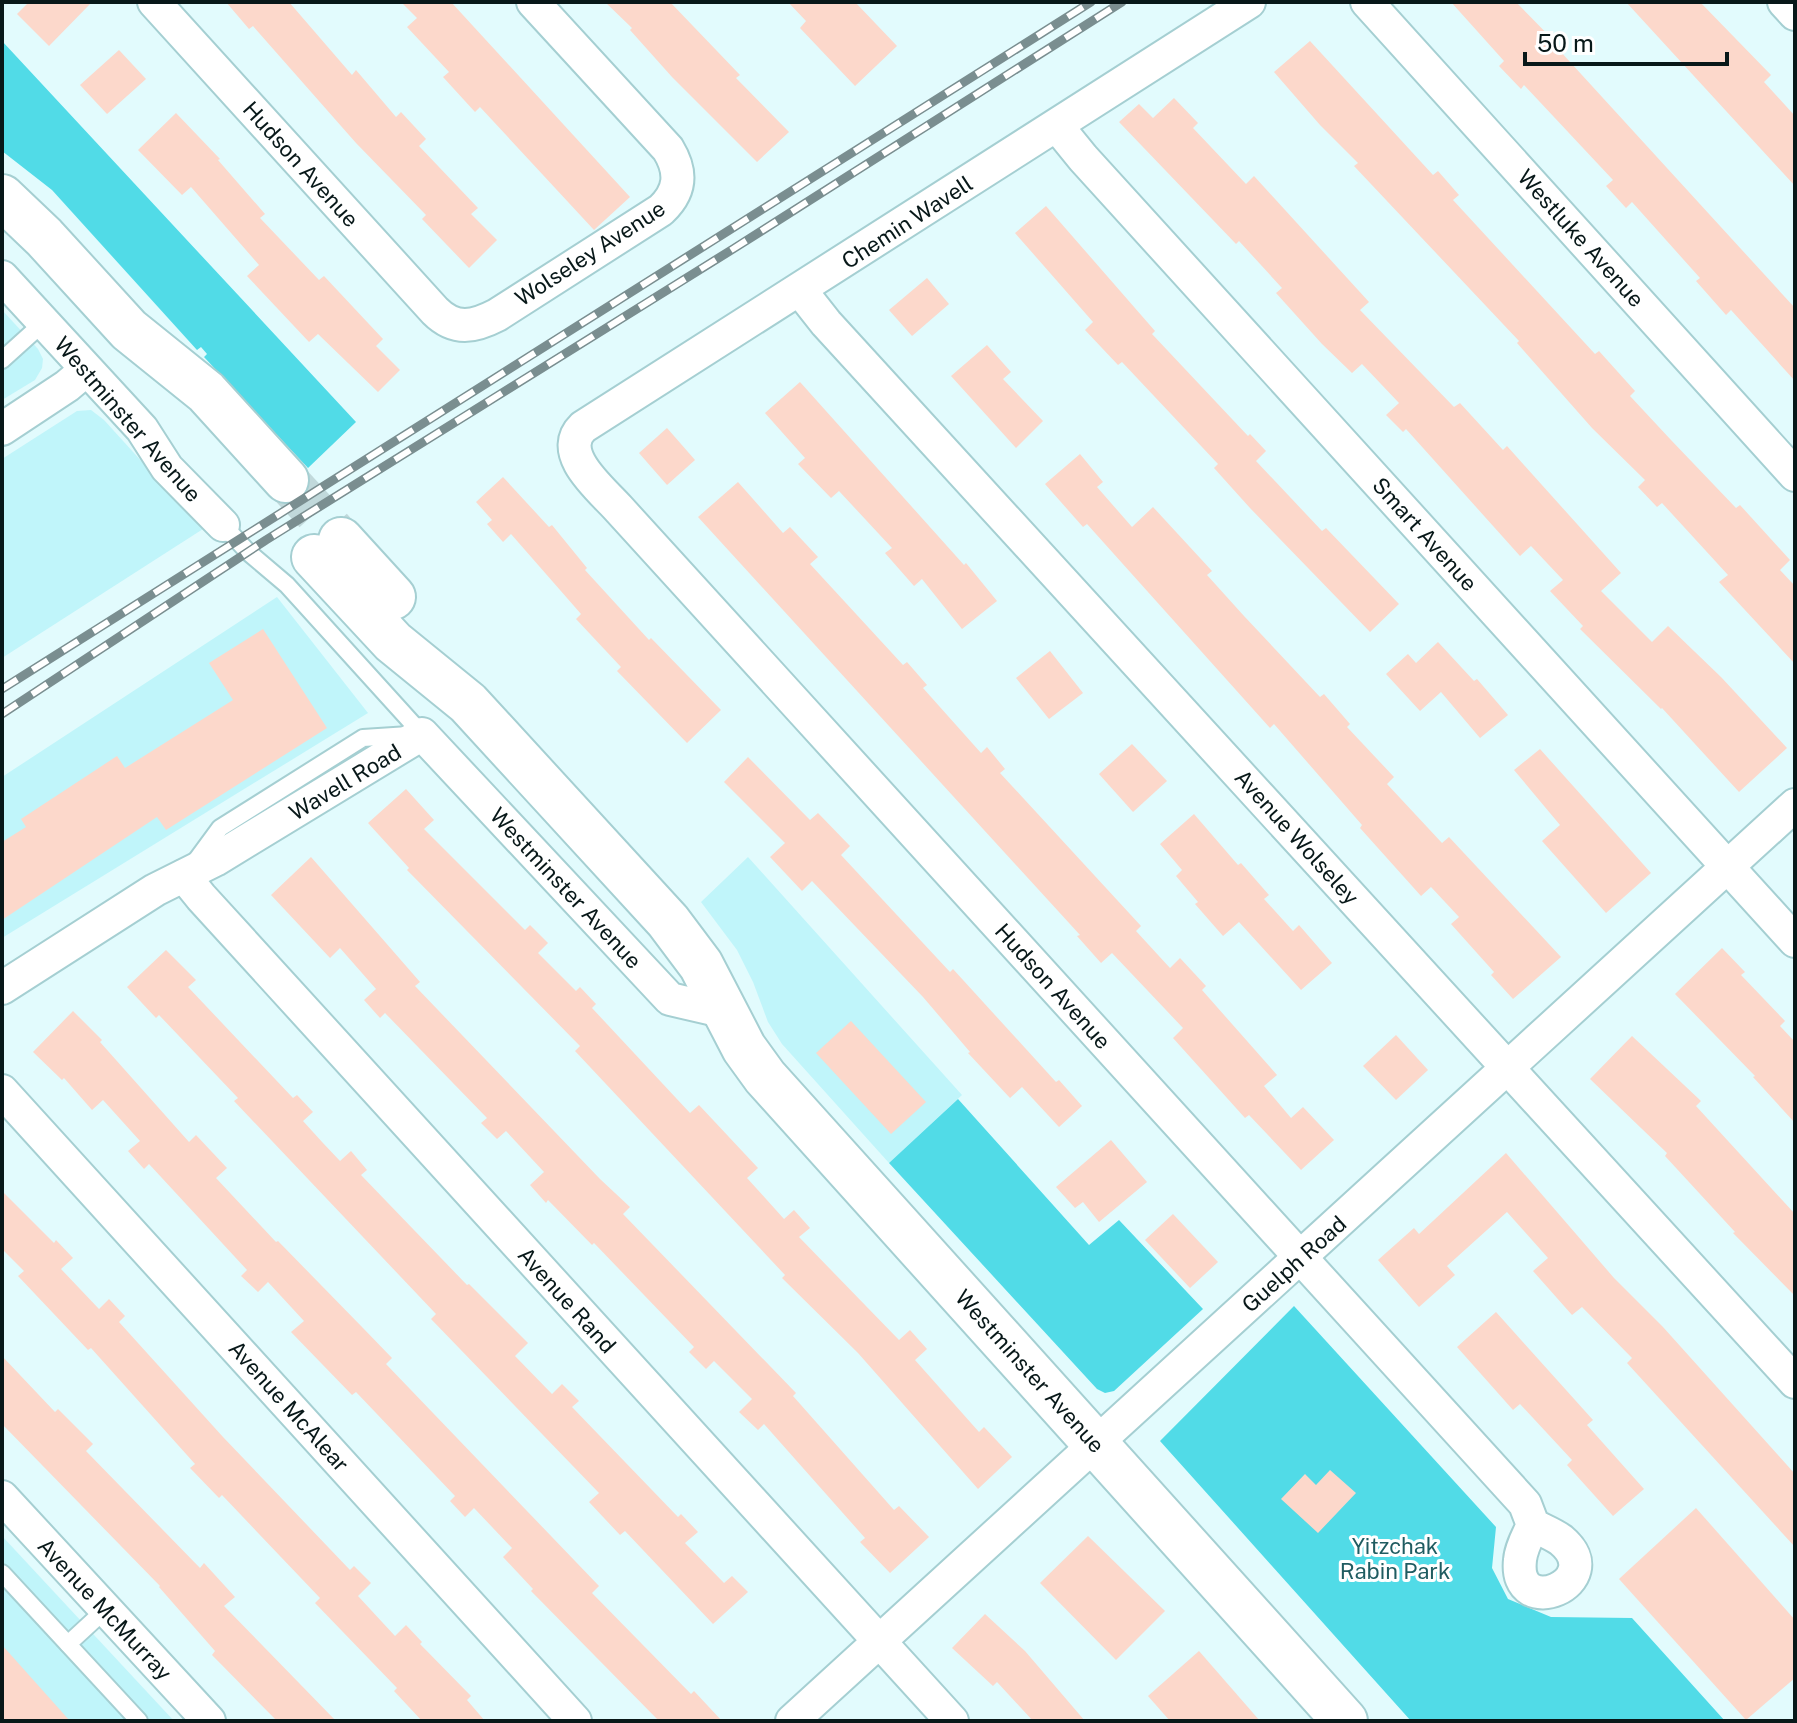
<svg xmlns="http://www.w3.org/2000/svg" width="1797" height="1723" font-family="'Public Sans',sans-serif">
  <rect width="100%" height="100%" fill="#e2fbfd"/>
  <g fill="#c0f5fa">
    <path d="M2,310L38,349L43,359L42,368L35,380L2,400Z"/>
    <path d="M91,410L104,420L203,529L2,658V459L77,411Z"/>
    <path d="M277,597L368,713L2,938V777Z"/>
    <path d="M748,857L962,1095L889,1163L782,1044L768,1022L753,982L737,950L701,902Z"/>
    <path d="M2,1536L174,1721H2Z"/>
  </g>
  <g fill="#51dbe7">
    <path d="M2,41L356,422L308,468L204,357L207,354L201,347L197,350L52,190L2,151Z"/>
    <path d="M958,1099L1089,1245L1119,1220L1203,1309L1114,1391L1105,1393L1097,1389L889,1163Z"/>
    <path d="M1294,1306L1496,1527L1492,1568L1508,1599L1551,1617L1632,1618L1725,1721H1411L1160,1441Z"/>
  </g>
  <g fill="#fcd8cb">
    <path d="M29,2H92L49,46L17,14Z"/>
    <path d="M226,2H289L352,75L356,70L396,117L401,112L426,139L419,146L478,208L471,214L497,240L469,268L422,219L426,215L356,143L253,26L249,29Z"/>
    <path d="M401,2H451L630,197L594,230L480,107L475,112L443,77L449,72L407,27L417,18Z"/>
    <path d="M605,2H670L740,75L736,78L789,132L757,162L672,77L630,30L632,28Z"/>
    <path d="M788,2H855L897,46L855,86L800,28L806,21Z"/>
    <path d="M1451,2H1516L1562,49L1560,51L1795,308V381L1731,310L1726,315L1696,281L1700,278L1632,202L1626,208L1606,186L1613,180L1524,85L1521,89L1499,66L1504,61Z"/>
    <path d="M1626,2H1700L1771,75L1764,82L1795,116V186Z"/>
    <path d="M1310,41L1433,175L1438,171L1459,195L1453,200L1595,354L1599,351L1635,391L1630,396L1671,440L1736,508L1740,505L1790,560L1780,570L1795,586V664L1719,582L1728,575L1662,503L1657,507L1638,487L1645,480L1592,428L1517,343L1519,341L1354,166L1358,163L1320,125L1274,72Z"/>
    <path d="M119,50L146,79L107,114L80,85Z"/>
    <path d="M1174,98L1198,123L1193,128L1246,184L1254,176L1369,302L1360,310L1454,407L1460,403L1503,450L1507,446L1621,573L1601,591L1652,642L1668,626L1721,677L1787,748L1739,792L1662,708L1661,709L1580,629L1583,626L1550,591L1563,580L1531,546L1520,556L1406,429L1403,432L1386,415L1399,403L1362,364L1352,373L1322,344L1276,293L1282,288L1239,241L1236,244L1119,122L1139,104L1153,118Z"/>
    <path d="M176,113L220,159L218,160L265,214L260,218L319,280L324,276L383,339L376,346L400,370L378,392L318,334L309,342L247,276L259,265L191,187L182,195L138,150Z"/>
    <path d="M1046,206L1155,331L1152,334L1248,436L1250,434L1266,451L1256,461L1322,531L1326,528L1399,604L1370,632L1250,508L1214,468L1218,464L1122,362L1118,365L1085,330L1093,322L1015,233Z"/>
    <path d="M927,278L949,304L912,336L889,310Z"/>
    <path d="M987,345L1011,372L1003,379L1043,421L1016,448L951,376Z"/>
    <path d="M800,382L964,565L966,563L997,601L962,629L922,579L914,586L885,553L892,548L839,491L831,498L798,464L805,458L765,413Z"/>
    <path d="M667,428L695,460L667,485L639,453Z"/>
    <path d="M1080,454L1103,482L1097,487L1132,527L1153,507L1212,571L1207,575L1244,616L1320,697L1324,694L1350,724L1347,727L1394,777L1387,784L1442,843L1449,837L1561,957L1513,999L1491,975L1494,972L1451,924L1459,917L1431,887L1421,896L1360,828L1362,825L1274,724L1270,728L1087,524L1083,527L1045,484Z"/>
    <path d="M503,477L549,527L552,525L587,568L585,570L649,640L651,638L721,710L687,743L617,671L621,667L576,619L581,614L511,534L503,542L487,524L492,520L476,502Z"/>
    <path d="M738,482L783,533L790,527L818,557L810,564L903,665L907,662L927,685L923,688L981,753L987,747L1005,769L1000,773L1141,926L1136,931L1170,968L1180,958L1206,986L1202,990L1277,1075L1264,1086L1291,1118L1303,1107L1334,1140L1301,1170L1249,1115L1245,1118L1173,1038L1183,1028L1112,953L1101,963L1077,936L1080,935L698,517Z"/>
    <path d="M263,629L327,728L166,830L157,817L2,920V842L26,827L21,819L117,756L125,768L233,700L209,663Z"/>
    <path d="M1438,642L1474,681L1477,679L1508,715L1480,738L1441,692L1420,711L1386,674L1408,654L1416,663Z"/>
    <path d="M1050,651L1083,693L1049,719L1016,678Z"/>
    <path d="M1132,744L1167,781L1133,812L1099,774Z"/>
    <path d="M1540,749L1651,873L1606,913L1542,841L1560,825L1514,770Z"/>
    <path d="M748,757L810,820L818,813L850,846L841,855L950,972L953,969L1056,1082L1059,1080L1082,1106L1059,1127L1022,1087L1010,1098L968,1053L970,1052L923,997L812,881L802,891L770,857L785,843L724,782Z"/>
    <path d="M406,789L434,820L424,829L525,930L530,925L548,943L538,953L576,991L580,987L596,1004L592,1008L690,1113L699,1105L758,1168L747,1178L784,1219L794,1210L810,1228L799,1237L899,1340L910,1330L927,1349L915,1360L979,1432L984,1427L1012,1457L978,1489L858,1353L782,1278L785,1275L575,1051L580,1046L407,870L409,868L368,823Z"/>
    <path d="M1194,814L1238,865L1241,863L1269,895L1264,899L1293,931L1299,925L1332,963L1301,990L1239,922L1223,936L1195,904L1198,902L1176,876L1182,870L1160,844Z"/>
    <path d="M311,857L420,982L415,986L600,1179L630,1207L623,1214L796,1393L793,1396L894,1510L899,1506L929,1537L890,1573L860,1542L865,1538L764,1424L758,1430L739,1412L752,1399L714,1361L706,1369L689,1352L694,1347L594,1243L592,1245L548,1200L546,1203L530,1185L544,1172L506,1131L497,1139L481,1123L487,1118L385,1013L380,1018L364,1000L376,989L340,948L330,958L271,895Z"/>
    <path d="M1722,948L1745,972L1741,975L1785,1021L1780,1026L1795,1042V1123L1753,1077L1755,1076L1675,994Z"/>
    <path d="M166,950L196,980L188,987L293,1098L297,1095L313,1112L303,1121L323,1143L340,1161L351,1151L367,1170L361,1175L467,1285L469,1284L528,1343L515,1356L552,1394L562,1384L579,1401L572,1407L678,1517L681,1514L698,1532L685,1543L724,1583L732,1576L748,1592L713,1624L625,1531L620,1535L589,1502L599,1493L431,1319L436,1314L234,1101L238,1098L159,1015L156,1018L127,987Z"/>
    <path d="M73,1011L102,1040L100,1042L189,1142L196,1135L227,1168L216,1178L276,1242L278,1241L363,1328L392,1358L386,1364L599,1586L592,1593L691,1694L694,1691L722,1721H659L531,1591L533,1589L503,1557L512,1548L474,1508L465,1517L450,1501L455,1496L356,1392L352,1395L291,1332L304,1321L268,1282L258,1292L241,1276L247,1270L149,1164L144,1169L128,1151L140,1141L103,1100L92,1110L64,1078L62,1080L33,1052Z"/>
    <path d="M851,1021L926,1102L891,1134L816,1053Z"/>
    <path d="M1396,1035L1428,1070L1396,1100L1363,1066Z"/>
    <path d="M1632,1036L1701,1101L1696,1106L1795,1214V1296L1733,1233L1735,1232L1665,1156L1667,1153L1590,1079Z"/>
    <path d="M1111,1140L1147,1182L1099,1222L1083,1202L1075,1208L1056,1187Z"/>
    <path d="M1506,1153L1614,1278L1663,1327L1795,1474V1547L1627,1363L1632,1358L1582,1307L1572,1315L1533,1271L1548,1258L1507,1212L1447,1266L1455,1275L1419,1307L1378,1260L1414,1228L1419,1234Z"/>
    <path d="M2,1191L54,1243L56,1240L73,1258L61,1269L99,1309L109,1299L125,1316L119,1322L223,1437L350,1570L354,1566L371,1583L358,1596L395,1636L406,1625L422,1642L420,1644L471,1696L467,1700L485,1721H422L394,1691L397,1688L315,1603L320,1598L222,1495L219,1498L190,1468L195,1464L91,1348L88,1350L18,1276L24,1271L2,1249Z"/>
    <path d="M1173,1214L1218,1262L1190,1288L1145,1240Z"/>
    <path d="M1496,1312L1593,1420L1587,1425L1644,1489L1613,1516L1567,1465L1572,1460L1520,1404L1513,1410L1457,1347Z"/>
    <path d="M2,1356L55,1412L58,1409L93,1444L86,1451L200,1568L204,1563L235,1597L224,1606L336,1721H277L212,1655L215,1651L159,1587L160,1586L2,1424Z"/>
    <path d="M1330,1470L1356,1493L1318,1533L1281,1499L1305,1474L1316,1485Z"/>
    <path d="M1696,1508L1795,1620V1678L1746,1720L1619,1579Z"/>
    <path d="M1088,1536L1165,1611L1116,1660L1040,1583Z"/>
    <path d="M985,1614L1025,1651L1085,1721H1033L997,1682L993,1686L952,1648Z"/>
    <path d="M2,1645L70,1721H2Z"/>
    <path d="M1199,1651L1260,1721H1170L1148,1696Z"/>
  </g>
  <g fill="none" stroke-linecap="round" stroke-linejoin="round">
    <path stroke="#c1d9db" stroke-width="44" stroke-dasharray="44 22" stroke-linecap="butt" d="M286,480L341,540"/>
    <g stroke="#a5cfd2" stroke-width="20">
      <g id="lane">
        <path d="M2,360L43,323"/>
        <path d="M223,525L248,552L287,585L422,734"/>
        <path d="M195,862L220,828L363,738L409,735"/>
        <path d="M2,1573L139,1721"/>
        <path d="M68,1644L106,1609"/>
      </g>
    </g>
    <g stroke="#a5cfd2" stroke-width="36">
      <g id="street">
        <path d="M154,2L435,311C455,331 474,327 497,315L661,210C681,191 682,172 668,149L533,2"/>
        <path d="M1249,2L583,427C556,453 601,489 618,508L1525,1504L1533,1525C1528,1536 1521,1548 1520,1560C1513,1623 1611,1582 1561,1540C1553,1534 1542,1530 1533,1525"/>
        <path d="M1367,2L1795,475"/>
        <path d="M1784,2L1795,14"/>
        <path d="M1057,126L1083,158L1795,941"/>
        <path d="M2,277L142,429L167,468L223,525"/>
        <path d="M800,290L826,323L1795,1382"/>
        <path d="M2,429L67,386L86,370"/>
        <path d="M184,876L201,897L952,1721"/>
        <path d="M2,988L155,890L215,860L422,734L670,999L726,1012"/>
        <path d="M2,1091L575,1721"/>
        <path d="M2,1497L209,1721"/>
        <path d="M792,1721L1795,805"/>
      </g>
    </g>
    <g stroke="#a5cfd2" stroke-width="48">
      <g id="secondary">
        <path d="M2,197L44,237L129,330L206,392L286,480"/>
        <path d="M341,540L393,597"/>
        <path d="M314,557L393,642L468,703L668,921L701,965L744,1048L765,1077L1345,1721"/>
      </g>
    </g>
    <use href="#lane" stroke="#fff" stroke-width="16"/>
    <use href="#street" stroke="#fff" stroke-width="32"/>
    <use href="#secondary" stroke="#fff" stroke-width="44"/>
    <g stroke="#7a8e90" stroke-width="9">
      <g id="rail">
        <path d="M2,689L1091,2"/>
        <path d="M2,714L266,540L733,249L1122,2"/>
      </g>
    </g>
    <use href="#rail" stroke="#fff" stroke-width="6" stroke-dasharray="18" stroke-linecap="butt"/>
  </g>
  <g text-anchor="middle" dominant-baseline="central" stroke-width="6" stroke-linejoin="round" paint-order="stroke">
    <g font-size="22" fill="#081819" stroke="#fff">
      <text transform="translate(301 164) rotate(48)">Hudson Avenue</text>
      <text transform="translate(907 222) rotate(-33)">Chemin Wavell</text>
      <text transform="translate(1581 238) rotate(48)">Westluke Avenue</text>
      <text transform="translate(590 253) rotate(-33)">Wolseley Avenue</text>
      <text transform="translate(128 419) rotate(49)">Westminster Avenue</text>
      <text transform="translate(1425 534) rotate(48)">Smart Avenue</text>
      <text transform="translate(345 782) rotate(-31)">Wavell Road</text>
      <text transform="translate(1297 837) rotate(48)">Avenue Wolseley</text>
      <text transform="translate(566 888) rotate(47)">Westminster Avenue</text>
      <text transform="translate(1053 986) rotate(48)">Hudson Avenue</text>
      <text transform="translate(1294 1264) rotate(-42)">Guelph Road</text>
      <text transform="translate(567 1300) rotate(48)">Avenue Rand</text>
      <text transform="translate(1030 1371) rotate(48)">Westminster Avenue</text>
      <text transform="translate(289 1406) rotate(48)">Avenue McAlear</text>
      <text transform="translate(105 1609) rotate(47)">Avenue McMurray</text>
    </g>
    <g font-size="22" fill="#1f5c61" stroke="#fff">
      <text x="1395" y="1546">Yitzchak<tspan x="1395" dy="25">Rabin Park</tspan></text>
    </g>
  </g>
  <rect width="1797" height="1723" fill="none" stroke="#081819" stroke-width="8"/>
  <path d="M1525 52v12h202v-12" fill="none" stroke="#081819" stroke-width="4"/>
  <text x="1537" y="52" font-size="24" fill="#081819" stroke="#ffffff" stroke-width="6" paint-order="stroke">50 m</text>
</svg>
